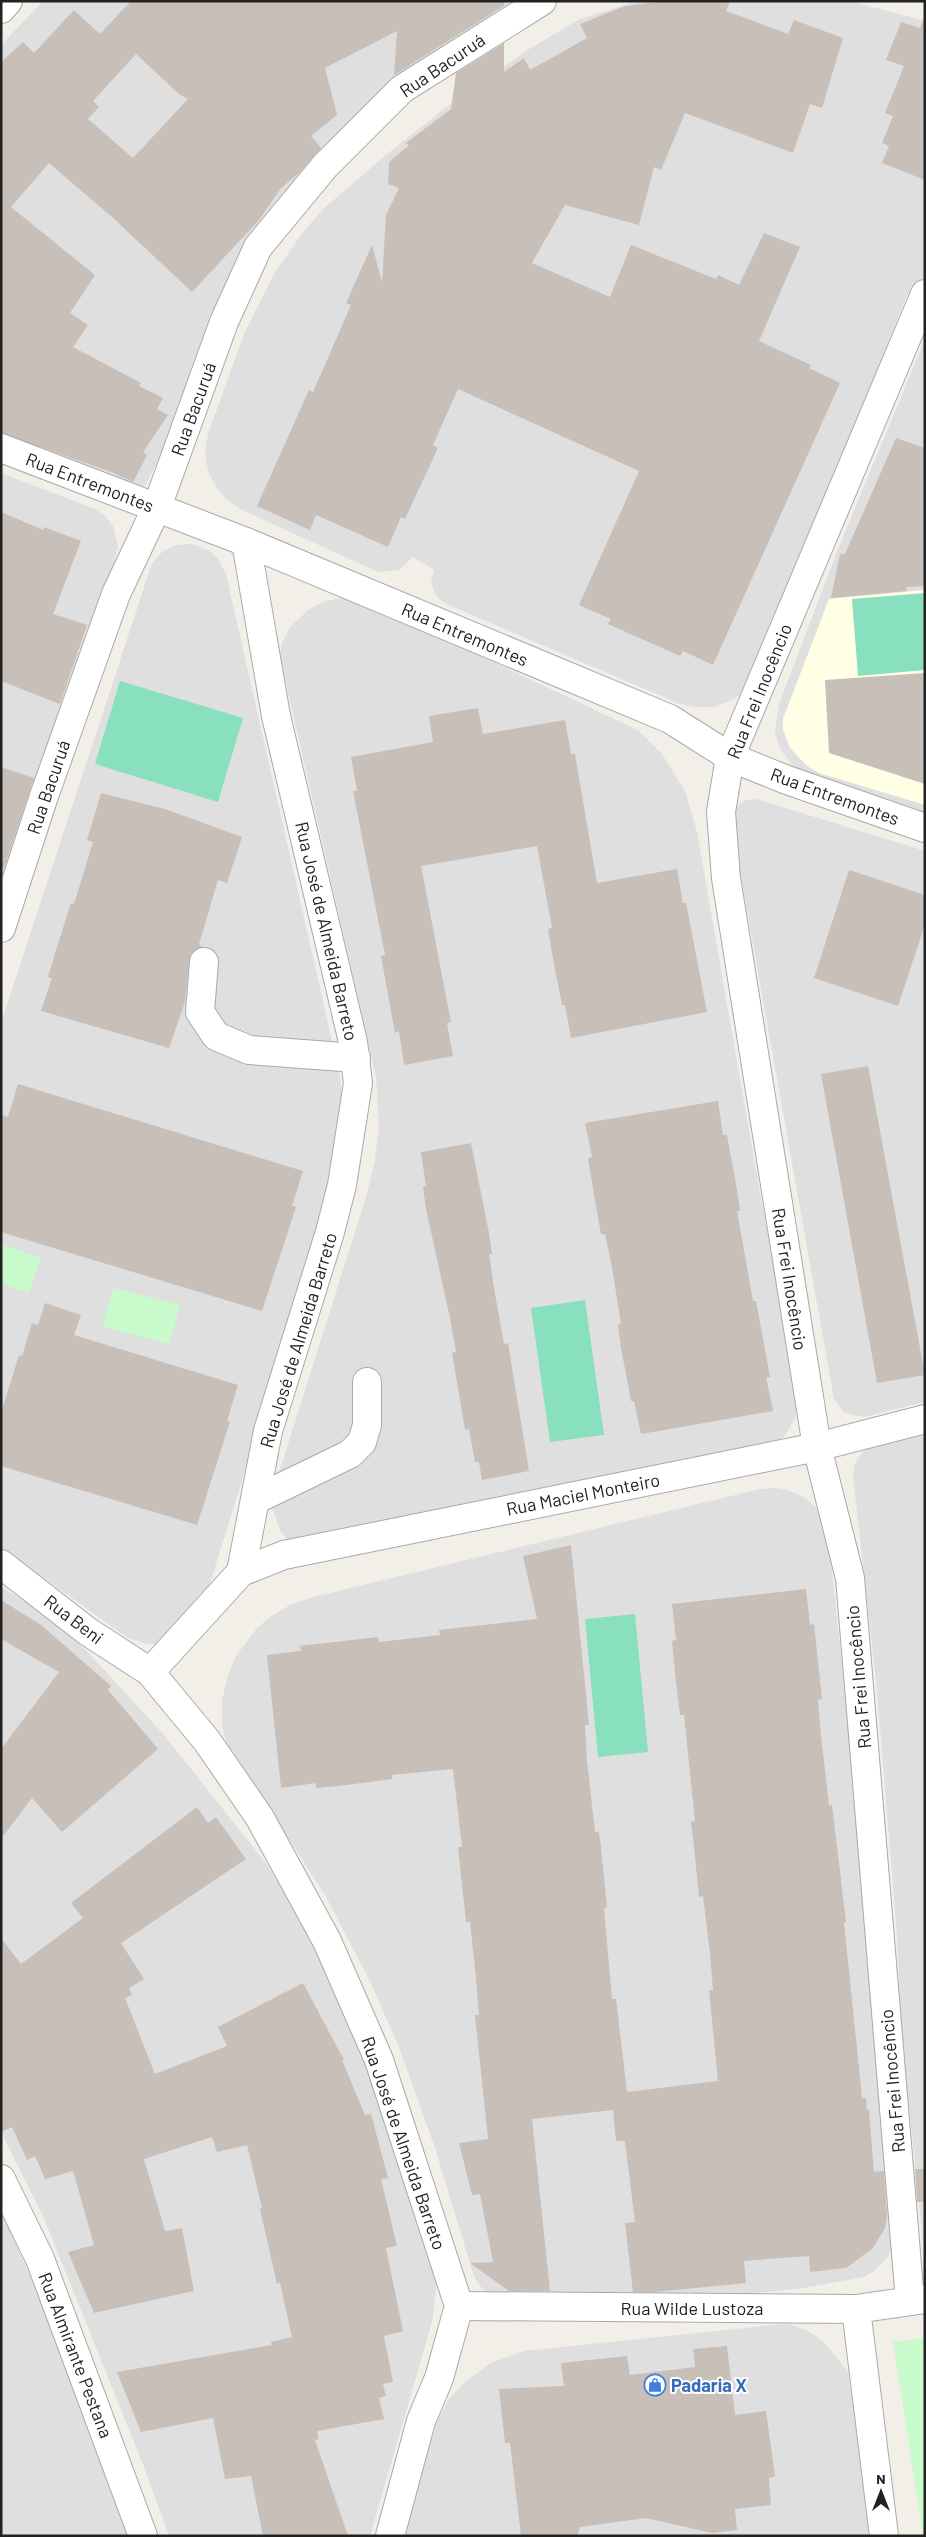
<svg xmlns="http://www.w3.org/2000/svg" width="926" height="2537" font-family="Barlow,sans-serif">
  <rect width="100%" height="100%" fill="#f2efe9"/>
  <g fill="#e0dfdf">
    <path d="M43,1H546L509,21L296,190L146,484L141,491L1,447V45Z"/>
    <path d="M637,1H850L925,21V300L907,295L791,588L743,692L734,699L714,707H694L680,704L446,604L438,598L433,589L431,581L434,570L413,557L399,570L378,572L240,509L224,497L215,485L208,471L205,453L208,434L244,334L274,274L303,232L323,209L387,154L449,105L529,49L580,19Z"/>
    <path d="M925,339V815L795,770L779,746L775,731L779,704L838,549Z"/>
    <path d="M1,473L95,509L105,516L113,526L118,547L103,603L1,917Z"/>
    <path d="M192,544L210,551L218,559L226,574L339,1072L344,1107L324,1218L207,1593L161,1644H146L126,1637L1,1547V1023L152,563L162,552L176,545Z"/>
    <path d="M341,598L358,600L421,628L638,730L662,754L685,791L697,832L760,1193L790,1343L798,1402L795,1418L786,1434L774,1446L291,1543L280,1531L272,1507L275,1485L367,1194L375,1160L379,1127L376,1077L280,657L282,643L290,627L308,610L325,601Z"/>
    <path d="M756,799L925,851V1402L864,1417L844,1413L834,1399L731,820L733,812L738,805L746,800Z"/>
    <path d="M925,1434V2262L902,2037L896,1922L876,1680L853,1477L854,1466L861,1454L867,1449Z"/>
    <path d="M777,1488L788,1490L804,1497L816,1507L827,1527L850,1736L894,2243L887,2258L874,2271L864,2277L803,2288L547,2316L490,2298L477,2282L472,2270L435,2148L400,2050L371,1983L325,1895L285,1833L236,1767L227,1747L222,1724V1701L227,1678L236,1656L257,1628L270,1617L290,1605L313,1597L760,1489Z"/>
    <path d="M1,1587L38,1609L85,1649L164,1735L265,1862L302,1919L376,2080L436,2277V2289L432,2322L370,2536H169L142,2462L43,2216L1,2132Z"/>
    <path d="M1,2210L93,2419L140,2536H1Z"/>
    <path d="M783,2324L792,2325L810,2332L825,2343L848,2372L874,2536H403L438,2419L449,2399L465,2382L491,2363L524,2351Z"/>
  </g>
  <path fill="#ffffe5" d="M925,590V805L819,773L807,766L790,748L783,729V719L829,599Z"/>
  <g fill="#c8facc">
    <path d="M1,1244L41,1258L29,1293L1,1283Z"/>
    <path d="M113,1288L180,1305L169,1344L103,1327Z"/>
    <path d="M925,2338V2536H923L893,2342Z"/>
  </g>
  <g fill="#88e0be">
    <path d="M925,593V670L858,676L852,599Z"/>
    <path d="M120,681L243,718L218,802L95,764Z"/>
    <path d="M585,1300L604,1435L550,1442L531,1308Z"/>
    <path d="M635,1614L648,1752L598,1757L585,1619Z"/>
  </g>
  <g fill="#c7bfb8" fill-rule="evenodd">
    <path d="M131,1H504V6L394,75L397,31L325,68L337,115L311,136L321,148L298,174L281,188L259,220L192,292L112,217L49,163L11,207L95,275L70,313L88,325L73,347L141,383L139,386L163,398L157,409L168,415L143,452L147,455L133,482L111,472L1,433V62L23,42L34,53L74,10L100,34ZM136,54L179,94L188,99L133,158L88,119L99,107L93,101Z"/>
    <path d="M666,1H730L726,11L788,34L794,20L843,38L822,108L810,104L793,153L685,113L661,170L654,167L639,225L565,205L532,263L610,297L631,245L716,279L718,275L739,285L764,233L800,247L759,341L811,365L809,368L840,383L713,665L683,651L680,656L608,624L611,619L579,605L639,471L458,389L433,445L438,448L405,519L401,517L388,547L316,515L310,530L257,506L309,390L313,392L338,335L351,305L346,303L372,245L382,282L386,215L399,188L388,184L389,162L409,145L406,143L451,109L456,73L504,43V72L524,58L530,70L587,38L580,24L625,6Z"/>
    <path d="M924,18L925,19V180L882,163L889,146L882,143L893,116L885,113L904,66L886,60L901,22L920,28Z"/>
    <path d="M896,438L925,448V586L906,587L907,591L831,598L840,554H845Z"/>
    <path d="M1,512L43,530L44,527L81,541L53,614L87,625L60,704L1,681Z"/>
    <path d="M925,673V784L829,753L825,680Z"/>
    <path d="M478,708L483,734L565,720L571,754H575L597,883L677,869L683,903H686L707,1012L571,1038L565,1005H562L553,959L548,929L552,928L537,846L421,866L451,1022L447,1023L453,1056L404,1065L399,1031L395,1033L381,956L385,955L353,791H357L351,757L433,742L429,716Z"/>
    <path d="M1,767L34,778L4,868H1Z"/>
    <path d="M101,793L165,809L242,837L227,883L218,880L199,944L202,947L191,953L189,960L185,1002L169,1048L41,1011L52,978L48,977L57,947L71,903L74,904L93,842L87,840Z"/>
    <path d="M849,870L925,895V924L898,1006L814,978Z"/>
    <path d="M868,1066L925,1375L877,1383L821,1074Z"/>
    <path d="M18,1084L303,1171L292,1206L296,1207L262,1311L1,1232V1115L8,1117Z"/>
    <path d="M718,1101L723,1135H727L736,1184L740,1211H737L753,1301H756L770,1377H766L773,1411L641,1434L634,1401H631L621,1348L618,1325L621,1324L612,1267L605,1234H601L596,1206L588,1158L592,1157L585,1123Z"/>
    <path d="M471,1143L489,1233L492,1254H489L494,1288L504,1344L508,1343L529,1471L482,1480L479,1462H475L469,1429L465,1430L452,1353L456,1352L450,1318L426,1209L423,1187L426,1186L421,1152Z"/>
    <path d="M45,1303L81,1315L74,1335L238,1385L227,1421L230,1422L197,1525L1,1466V1413L19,1355L22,1356L32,1323L38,1325Z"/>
    <path d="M571,1545L589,1725H585L587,1760L595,1832H599L601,1848L607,1907L604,1908L612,1999H616L627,2092L718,2081L709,1990H713L710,1953L703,1896L699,1897L694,1847L691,1822L695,1821L684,1715H680L676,1682L672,1641L676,1640L672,1604L806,1589L810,1625L814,1624L822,1699L818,1700L821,1735L829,1806L832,1805L846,1922H844L862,2098H866L867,2110H869L874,2172L884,2171L887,2217L885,2228L873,2248L846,2268L810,2272L809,2256L744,2261L746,2283L655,2292H633L625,2223L635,2222L625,2141H616L613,2110L532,2119L550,2291H509L470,2263L493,2262L480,2194L472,2195L459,2143L488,2139L475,2015H479L476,1978L470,1922H466L458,1847H462L453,1769L392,1775V1779L347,1785L316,1788V1783L281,1788L267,1655L301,1651L300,1646L378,1637L379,1642L440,1635L439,1630L537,1619L523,1556Z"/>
    <path d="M1,1600L41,1625L111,1686L108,1690L158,1749L62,1832L32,1798L1,1839V1749L59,1672L1,1639Z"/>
    <path d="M197,1807L208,1823L216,1817L246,1859L121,1943L144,1979L129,1988L132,1995L125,1998L155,2074L227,2046L218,2027L303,1983L344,2060H342L365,2115L371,2114L388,2178L381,2179L397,2246L386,2248L403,2331L384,2336L393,2382L383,2384L386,2396L379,2398L384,2419L317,2431L319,2439L315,2440L348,2536H263L251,2476L225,2479L213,2418L141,2432L117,2372L272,2345L271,2342L292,2337L280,2283L277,2284L260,2209L262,2208L247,2145L217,2152L212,2137L144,2159L165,2231L182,2228L194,2291L94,2313L68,2252L94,2245L73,2171L45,2179L35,2156L27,2160L12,2127L1,2132V1938L21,1964L83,1918L71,1903Z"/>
    <path d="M915,2169H925V2202H917Z"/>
    <path d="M727,2346L735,2415L766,2411L775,2476L769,2478L771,2505L735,2509L737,2530L712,2533L646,2518L580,2527L577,2536H521L510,2443H505L499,2389L564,2386L561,2363L627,2356L630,2375L695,2367L693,2349Z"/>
  </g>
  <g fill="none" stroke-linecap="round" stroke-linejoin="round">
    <g stroke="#a9a9a9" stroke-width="30">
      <g id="minor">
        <path d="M1,9L8,1"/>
        <path d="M1,448L246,542L670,719L730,757L787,780L925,828"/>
        <path d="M1,928L43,799L116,594L157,507L224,322L258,247L325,166L402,89L542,1"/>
        <path d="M204,962L200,1012L216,1036L249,1050L356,1058"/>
        <path d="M255,1500L350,1454L362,1442L367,1425V1382"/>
        <path d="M1,1564L87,1631L150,1672L207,1741L260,1818L327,1941L379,2060L459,2306L439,2378L421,2421L390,2536"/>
        <path d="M241,1572L284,1555L817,1447L925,1419"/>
        <path d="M150,1672L241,1572L268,1431L330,1232L342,1185L358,1083L353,1042L276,716L246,542"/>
        <path d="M1,2179L40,2259L143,2536"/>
        <path d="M910,2301L850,1578L817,1447L726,878L721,812L730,757L925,294"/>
        <path d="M459,2306L856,2309L925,2299"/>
        <path d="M856,2309L884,2536"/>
      </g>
    </g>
    <use href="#minor" stroke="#fff" stroke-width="28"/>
  </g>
  <defs>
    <g id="shop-ring" transform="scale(1.125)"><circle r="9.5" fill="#fff" stroke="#3f7fe0" stroke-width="1.5"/><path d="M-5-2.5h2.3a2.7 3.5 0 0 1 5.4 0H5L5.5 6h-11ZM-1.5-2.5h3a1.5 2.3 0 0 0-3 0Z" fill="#3f7fe0"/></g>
  </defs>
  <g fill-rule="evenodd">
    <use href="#shop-ring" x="655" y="2385"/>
  </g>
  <g text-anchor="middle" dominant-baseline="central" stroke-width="4" stroke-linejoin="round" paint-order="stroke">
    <g font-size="18" fill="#222" stroke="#fff">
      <text transform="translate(442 65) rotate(-34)">Rua Bacuruá</text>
      <text transform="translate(193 409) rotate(-70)">Rua Bacuruá</text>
      <text transform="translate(90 482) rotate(21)">Rua Entremontes</text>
      <text transform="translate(465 634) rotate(23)">Rua Entremontes</text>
      <text transform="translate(759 691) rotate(-68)">Rua Frei Inocêncio</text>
      <text transform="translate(48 787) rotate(-71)">Rua Bacuruá</text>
      <text transform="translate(835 796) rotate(20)">Rua Entremontes</text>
      <text transform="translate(327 931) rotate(77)">Rua José de Almeida Barreto</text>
      <text transform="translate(790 1279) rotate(81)">Rua Frei Inocêncio</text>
      <text transform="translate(298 1340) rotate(-73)">Rua José de Almeida Barreto</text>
      <text transform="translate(583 1494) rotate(-11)">Rua Maciel Monteiro</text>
      <text transform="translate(74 1619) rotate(37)">Rua Beni</text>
      <text transform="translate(858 1677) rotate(-95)">Rua Frei Inocêncio</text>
      <text transform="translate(892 2081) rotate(-95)">Rua Frei Inocêncio</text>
      <text transform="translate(404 2143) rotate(71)">Rua José de Almeida Barreto</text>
      <text x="692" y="2308">Rua Wilde Lustoza</text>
      <text transform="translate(76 2355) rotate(69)">Rua Almirante Pestana</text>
    </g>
    <g font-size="18" font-weight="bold" fill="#366cbe" stroke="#fff" text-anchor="start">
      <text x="671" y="2385">Padaria X</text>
    </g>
  </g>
  <rect width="926" height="2537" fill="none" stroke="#222222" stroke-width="5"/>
  <g transform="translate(881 2492)" stroke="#ffffff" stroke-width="4" paint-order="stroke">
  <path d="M0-4L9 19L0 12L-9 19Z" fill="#222222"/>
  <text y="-8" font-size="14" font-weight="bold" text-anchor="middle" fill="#222222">N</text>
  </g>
</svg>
